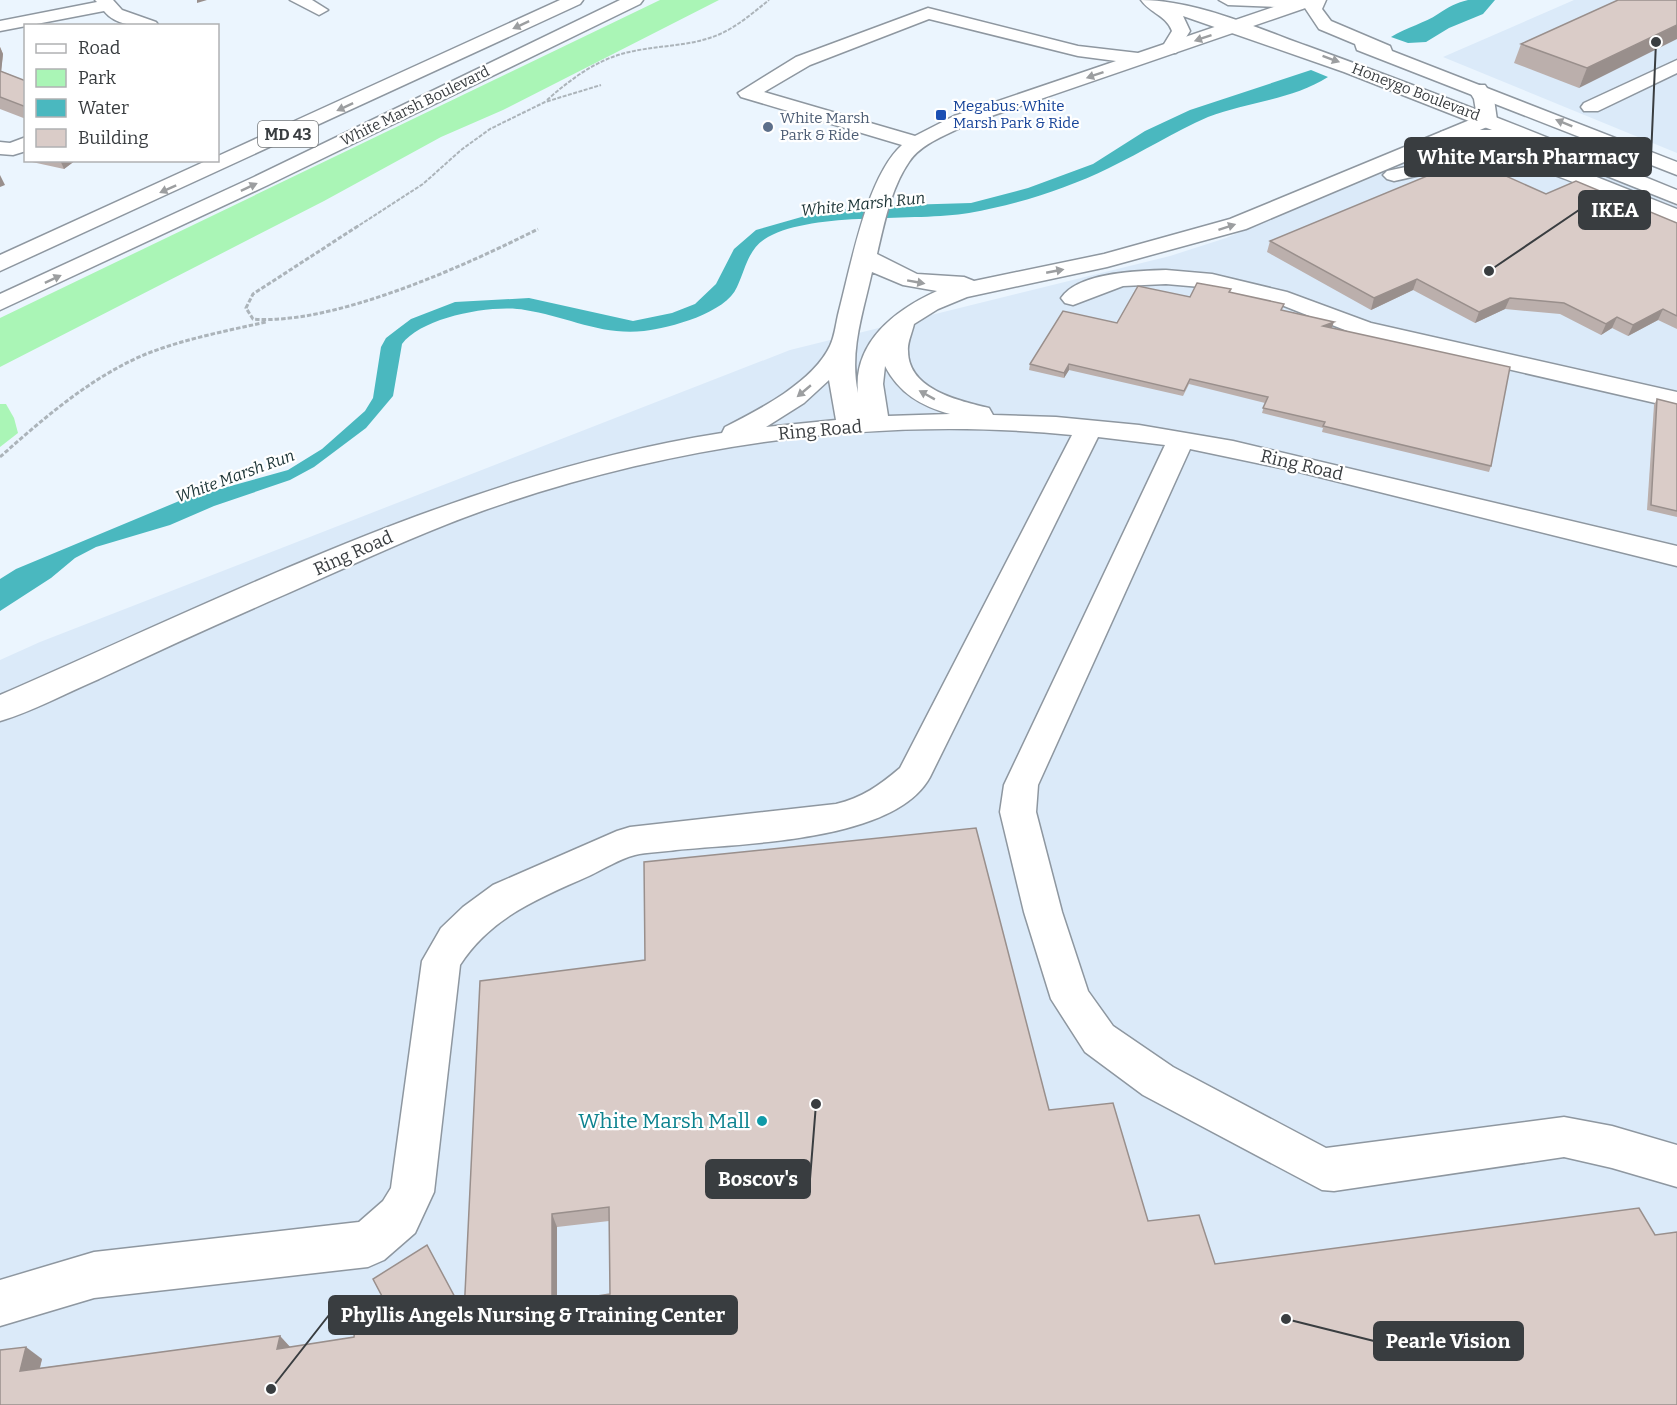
<svg xmlns="http://www.w3.org/2000/svg" width="1677" height="1405" font-family="Bitter,serif">
  <rect width="100%" height="100%" fill="#ebf5fe"/>
  <g fill="#dbeaf9">
    <path d="M1574,0H1677V153L1443,57Z"/>
    <path d="M1465,140H1502L1535,146L1677,206V1405H0V660L40,642L790,350L1170,256L1226,238L1446,145Z"/>
  </g>
  <g fill="#aaf5b6">
    <path d="M660,0H719L503,110L441,137L324,201L0,367V318Z"/>
    <path d="M0,404H6L14,418L18,433L0,447Z"/>
  </g>
  <g fill="#4ab8bf">
    <path d="M1468,0H1495L1483,14L1449,28L1426,42L1408,43L1391,37C1407,27 1425,23 1438,14C1449,7 1455,3 1468,0Z"/>
    <path d="M1311,70L1328,77C1292,100 1247,102 1208,117C1174,132 1142,152 1109,168C1066,189 1016,205 969,213C914,222 816,211 768,237C748,248 746,268 737,287C726,313 670,328 644,331C601,336 566,316 525,310C493,304 422,317 402,344L393,396L366,428L314,467L290,480L214,506L170,525L96,547L75,558L51,578L0,611V579L16,569L184,499L288,470L322,449L365,411L373,398L381,347L386,338L399,328L411,319L455,302L529,298L633,321L672,313L695,304L716,284L734,249L756,230L812,214L870,206L971,203L1028,188L1093,164L1145,131L1190,110Z"/>
  </g>
  <g fill="none" stroke-linecap="round" stroke-linejoin="round">
    <g stroke="#8e97a0" stroke-width="3">
      <g id="minor">
        <path d="M95,0H113L122,10L156,22L159,26C139,26 117,27 104,11L0,31V21L97,2Z"/>
        <path d="M290,0H312L328,10L319,15Z"/>
        <path d="M1294,0H1320L1317,4L968,124C949,134 921,143 909,162C891,188 884,224 877,254L917,274L964,277L974,281L1104,254L1230,219L1477,117L1474,99L1468,89L1471,85H1485L1494,99L1497,120L1494,124L1246,229L1107,267L967,297L938,309L914,324C912,333 907,343 908,351C908,390 960,401 989,408L993,415L1056,417L1139,425L1233,441L1677,546V566L1295,471L1190,449L1038,785L1036,812L1062,912L1088,991L1113,1026L1173,1067L1326,1148L1564,1117L1612,1126L1677,1145V1187L1612,1168L1564,1157L1334,1191L1322,1190L1143,1095L1085,1052L1051,999L1024,912L1000,812L1004,785L1165,445L1098,437L930,777C895,842 743,843 676,850C662,852 647,852 635,855C619,859 604,869 589,876C539,898 491,917 460,965L434,1192L415,1233L384,1260L368,1267L94,1298L0,1326V1280L94,1252L359,1222L383,1201L391,1188L422,961L441,928L463,907L493,885L617,831L630,827L836,804C862,798 880,785 900,768L1072,435C875,415 669,445 482,511C415,535 350,566 284,595C222,622 160,650 99,679C66,693 34,711 0,721V695C235,593 466,473 722,433L725,427C759,410 813,382 830,346C835,336 836,322 839,311C851,265 867,176 902,145L741,97L738,93L796,57L928,8L1078,46L1138,53ZM929,19L1078,56L1116,61L954,116L915,136L764,92L810,65ZM872,272L903,285L937,291C895,310 853,342 858,393C849,351 863,313 872,272ZM885,366C899,393 921,406 950,414L888,416L883,384ZM829,380L836,420L766,427L804,403Z"/>
        <path d="M1677,60V73L1598,111H1584L1581,107L1584,103Z"/>
        <path d="M26,137V151L13,155L0,154V142L10,143Z"/>
        <path d="M1503,152L1574,168L1677,209V224C1618,209 1566,168 1503,164C1467,162 1429,174 1394,181L1387,179L1383,175L1387,171L1462,155Z"/>
        <path d="M1166,270L1212,274L1287,292L1371,323L1677,392V408L1355,334L1279,304L1212,288L1166,284L1123,286L1073,305L1065,303L1061,298C1079,272 1138,271 1166,270Z"/>
      </g>
    </g>
    <g stroke="#8e97a0" stroke-width="3">
      <g id="major">
        <path d="M1141,0C1195,0 1257,28 1307,46C1432,91 1555,140 1677,190V204L1517,140L1509,143L1441,140L1438,136L1441,132L1448,130H1492L1344,72L1183,16L1190,31L1176,53H1164L1161,49L1172,31C1167,16 1150,13 1141,0Z"/>
        <path d="M1219,0H1305L1307,2L1308,0H1326L1322,9L1331,21L1390,46L1392,51L1677,162V175L1357,50L1355,44L1319,29L1305,8L1228,5Z"/>
      </g>
    </g>
    <g stroke="#8e97a0" stroke-width="3">
      <g id="highway">
        <path d="M560,0H583L580,4L0,271V255L208,160H218V156Z"/>
        <path d="M620,0H643L640,4L268,185L0,310V294L254,177Z"/>
      </g>
    </g>
    <g stroke="#acb4ba" stroke-width="2" stroke-dasharray="4 1.5" stroke-linecap="butt">
      <path d="M547,100C572,78 600,57 634,51C663,45 693,46 720,34C738,26 754,12 769,0"/>
      <path d="M355,228L423,184L461,150L490,129L545,102L601,85"/>
    </g>
    <g stroke="#acb4ba" stroke-width="3" stroke-dasharray="4.5 2" stroke-linecap="butt">
      <path d="M358,226L253,294L246,308L253,319C332,326 467,265 538,229"/>
      <path d="M0,457C44,418 91,377 146,354C184,339 226,331 266,322"/>
    </g>
    <use href="#minor" fill="#fff" fill-rule="evenodd"/>
    <use href="#major" fill="#fff" fill-rule="evenodd"/>
    <use href="#highway" fill="#fff" fill-rule="evenodd"/>
  </g>
  <g fill="#bbafac" fill-rule="evenodd">
    <path d="M1618,0L1579,88L1514,63L1521,44Z"/>
    <path d="M0,47L3,54L1,71L26,81V119L0,109Z"/>
    <path d="M31,160H76L64,169L32,162Z"/>
    <path d="M1546,194L1677,223V329L1658,320L1628,336L1612,328L1601,335L1560,314L1505,309L1475,323L1413,290L1371,310L1267,252L1270,241Z"/>
    <path d="M1230,292L1332,327L1331,328L1491,466L1489,472L1322,432L1323,428L1262,413L1265,403L1189,384L1183,396L1069,370L1064,378L1029,370L1030,364L1190,297Z"/>
    <path d="M1657,399L1677,404V517L1647,510L1654,405Z"/>
    <path d="M480,981L1049,1110L1148,1221L1215,1264L1677,1405H0L42,1359L40,1368L280,1336L290,1347L354,1337L464,1313ZM609,1221L610,1294L557,1302V1227Z"/>
  </g>
  <g fill="#998f8c">
    <path d="M197,0H207L197,3Z"/>
    <path d="M1677,25V39L1579,88L1587,68Z"/>
    <path d="M0,47L3,54L0,83Z"/>
    <path d="M60,160H76L64,169Z"/>
    <path d="M0,175L5,185L0,187Z"/>
    <path d="M1417,279L1413,290L1371,310L1374,298Z"/>
    <path d="M1510,298L1505,309L1475,323L1479,312Z"/>
    <path d="M1663,309L1658,320L1628,336L1633,325Z"/>
    <path d="M1617,317L1612,328L1601,335L1606,324Z"/>
    <path d="M1334,322L1332,327L1322,332L1323,326Z"/>
    <path d="M1069,364V370L1064,378V373Z"/>
    <path d="M552,1214L557,1227V1316L552,1303Z"/>
    <path d="M280,1336L291,1348L277,1349Z"/>
    <path d="M26,1347L42,1359L36,1382L20,1371Z"/>
  </g>
  <g fill="#daccc8" stroke="#998f8c" stroke-width="1.5" fill-rule="evenodd">
    <path d="M1618,0H1677V25L1587,68L1521,44Z"/>
    <path d="M0,71L26,81V107L0,97Z"/>
    <path d="M1468,159L1546,194L1576,181L1677,223V316L1663,309L1633,325L1617,317L1606,324L1564,303L1510,298L1479,312L1417,279L1374,298L1270,241Z"/>
    <path d="M1197,283L1231,289L1229,292L1284,304L1281,310L1334,322L1323,326L1510,367L1491,466L1323,426L1325,422L1263,408L1268,397L1190,379L1184,391L1069,364L1064,373L1030,364L1063,311L1117,323L1138,286L1190,297Z"/>
    <path d="M1657,399L1677,404V511L1651,505Z"/>
    <path d="M976,828L1049,1110L1113,1103L1148,1221L1199,1215L1215,1264L1639,1208L1655,1235L1677,1232V1405H0V1350L26,1347L20,1371L280,1336L277,1349L354,1337L355,1327L395,1321L373,1279L427,1245L464,1314L480,981L645,960L644,862ZM609,1207L610,1294L552,1303V1214Z"/>
  </g>
  <defs><path id="oneway-solid" d="M-6-.8H1V-3.2L6.5 0L1 3.2V.8H-6Z" transform="scale(1.5)"/></defs>
  <g fill="#9c9ea0">
    <use href="#oneway-solid" transform="translate(521 25) rotate(155)"/>
    <use href="#oneway-solid" transform="translate(1203 38) rotate(161)"/>
    <use href="#oneway-solid" transform="translate(1331 59) rotate(20)"/>
    <use href="#oneway-solid" transform="translate(1095 75) rotate(161)"/>
    <use href="#oneway-solid" transform="translate(345 107) rotate(155)"/>
    <use href="#oneway-solid" transform="translate(1564 123) rotate(-158)"/>
    <use href="#oneway-solid" transform="translate(249 187) rotate(-25)"/>
    <use href="#oneway-solid" transform="translate(168 189) rotate(156)"/>
    <use href="#oneway-solid" transform="translate(1227 227) rotate(-18)"/>
    <use href="#oneway-solid" transform="translate(1055 271) rotate(-11)"/>
    <use href="#oneway-solid" transform="translate(53 279) rotate(-25)"/>
    <use href="#oneway-solid" transform="translate(916 282) rotate(10)"/>
    <use href="#oneway-solid" transform="translate(804 391) rotate(140)"/>
    <use href="#oneway-solid" transform="translate(927 395) rotate(-151)"/>
  </g>
  <rect fill="#1a4fb4" stroke="#fff" stroke-width="2" x="935" y="109" width="12" height="12" rx="3"/>
  <circle fill="#5c6f8a" stroke="#fff" stroke-width="2" cx="768" cy="127" r="6"/>
  <circle fill="#0f9aa8" stroke="#fff" stroke-width="2" cx="762" cy="1121" r="6"/>
  <g text-anchor="middle" dominant-baseline="central" stroke-width="4.5" stroke-linejoin="round" paint-order="stroke">
    <g font-size="15" fill="#393d40" stroke="#fff">
      <text transform="translate(1416 92) rotate(21)">Honeygo Boulevard</text>
      <text transform="translate(415 106) rotate(-26)">White Marsh Boulevard</text>
    </g>
    <g font-size="15" fill="#164399" stroke="#fff" text-anchor="start">
      <text x="953" y="106">Megabus: White<tspan x="953" dy="17">Marsh Park &amp; Ride</tspan></text>
    </g>
    <g font-size="15" fill="#4e5e75" stroke="#fff" text-anchor="start">
      <text x="780" y="118">White Marsh<tspan x="780" dy="17">Park &amp; Ride</tspan></text>
    </g>
    <rect fill="#fff" stroke="#747779" stroke-width="1.5" x="258" y="121" width="60" height="26" rx="4.5"/>
    <g font-size="16" font-weight="bold" fill="#393d40">
      <text x="288" y="134">MD 43</text>
    </g>
    <g font-size="16" font-style="italic" fill="#1b3335" stroke="#fff">
      <text transform="translate(863 204) rotate(-6)">White Marsh Run</text>
      <text transform="translate(235 476) rotate(-20)">White Marsh Run</text>
    </g>
    <g font-size="18" fill="#393d40" stroke="#fff">
      <text transform="translate(820 430) rotate(-5)">Ring Road</text>
      <text transform="translate(1302 465) rotate(13)">Ring Road</text>
      <text transform="translate(353 553) rotate(-24)">Ring Road</text>
    </g>
    <g font-size="21" fill="#0d838f" stroke="#fff" text-anchor="end">
      <text x="750" y="1121">White Marsh Mall</text>
    </g>
  </g>
  <path fill="none" stroke="#393d40" stroke-width="2" d="M1656 42L1651 157M1489 271L1579 210M816 1104L810 1179M271 1389L329 1315M1286 1319L1374 1341"/>
  <g fill="#393d40" stroke="#fff" stroke-width="2">
    <circle cx="1656" cy="42" r="6"/>
    <circle cx="1489" cy="271" r="6"/>
    <circle cx="816" cy="1104" r="6"/>
    <circle cx="271" cy="1389" r="6"/>
    <circle cx="1286" cy="1319" r="6"/>
  </g>
  <g fill="#393d40" stroke="#393d40" stroke-width="2">
    <rect x="1405" y="138" width="246" height="38" rx="6"/>
    <rect x="1579" y="191" width="71" height="38" rx="6"/>
    <rect x="706" y="1160" width="104" height="38" rx="6"/>
    <rect x="329" y="1296" width="408" height="38" rx="6"/>
    <rect x="1374" y="1322" width="149" height="38" rx="6"/>
  </g>
  <g font-size="20" text-anchor="middle" font-weight="bold" fill="#fff">
    <text x="1528" y="164">White Marsh Pharmacy</text>
    <text x="1615" y="217">IKEA</text>
    <text x="758" y="1186">Boscov's</text>
    <text x="533" y="1322">Phyllis Angels Nursing &amp; Training Center</text>
    <text x="1448" y="1348">Pearle Vision</text>
  </g>
  <rect x="24" y="24" width="195" height="138" fill="#ffffff" stroke="#b0b1b3" stroke-width="1.5"/>
  <rect x="36" y="44" width="30" height="9" fill="#ffffff" stroke="#b0b1b3" stroke-width="1.5"/>
  <text x="78" y="54" font-size="18" fill="#393d40">Road</text>
  <rect x="36" y="69" width="30" height="18" fill="#aaf5b6" stroke="#b0b1b3" stroke-width="1.5"/>
  <text x="78" y="84" font-size="18" fill="#393d40">Park</text>
  <rect x="36" y="99" width="30" height="18" fill="#4ab8bf" stroke="#b0b1b3" stroke-width="1.5"/>
  <text x="78" y="114" font-size="18" fill="#393d40">Water</text>
  <rect x="36" y="129" width="30" height="18" fill="#daccc8" stroke="#b0b1b3" stroke-width="1.5"/>
  <text x="78" y="144" font-size="18" fill="#393d40">Building</text>
</svg>
